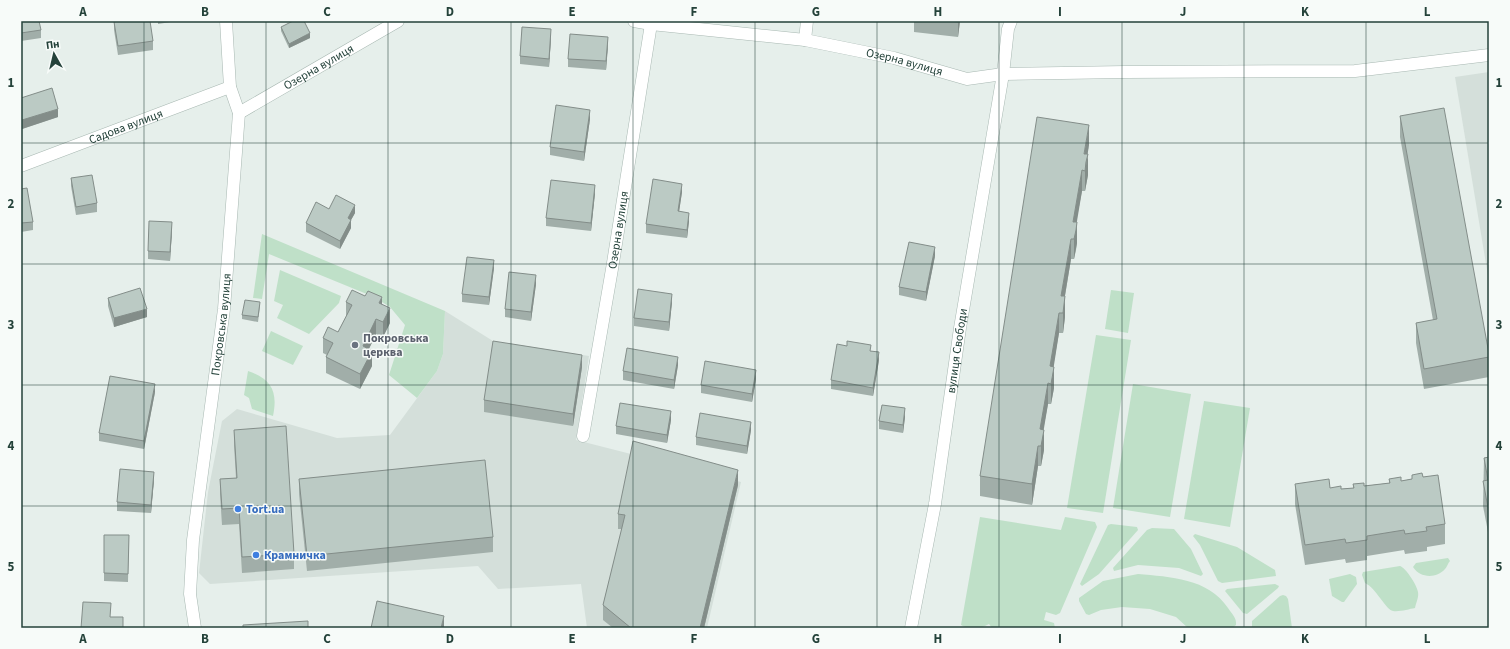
<svg xmlns="http://www.w3.org/2000/svg" width="1510" height="649" font-family="'Source Sans 3',sans-serif">
  <rect width="100%" height="100%" fill="#e6efeb"/>
  <g fill="#d4dfda">
    <path d="M1489,72V282L1455,77Z"/>
    <path d="M445,311L493,341L589,356L576,440L741,482L707,628H587L581,584L498,589L478,566L210,584L199,573L208,492L222,421L237,409L337,438L390,435L437,371L443,354Z"/>
  </g>
  <g fill="#bfe0c8">
    <path d="M262,234L445,311L443,354L437,371L417,398L389,375L405,325L390,307L374,297L269,254L262,299L253,298Z"/>
    <path d="M280,270L341,296L339,303L309,334L277,318L283,305L274,301Z"/>
    <path d="M1111,290L1134,293L1128,333L1105,329Z"/>
    <path d="M271,331L303,346L293,365L262,351Z"/>
    <path d="M1096,335L1131,340L1103,513L1067,508Z"/>
    <path d="M248,371C272,379 278,392 273,416L252,409L249,398L244,395Z"/>
    <path d="M1133,384L1191,394L1170,517L1113,508Z"/>
    <path d="M1204,401L1250,408L1230,527L1184,519Z"/>
    <path d="M980,517L1061,530L1065,517L1095,522L1097,527L1060,613L1056,615L1046,612L1044,620L1054,623L1055,628H992L989,624C981,629 969,630 961,625Z"/>
    <path d="M1111,524L1137,527L1138,530L1099,574L1082,586L1080,584L1108,525Z"/>
    <path d="M1152,528L1174,529L1191,549L1203,574L1201,576L1179,568L1138,565L1114,571L1113,568L1147,530Z"/>
    <path d="M1195,534L1237,547L1275,570L1276,576L1222,583L1218,581L1200,545L1193,536Z"/>
    <path d="M1448,558L1450,561C1448,563 1447,567 1445,569C1436,579 1420,578 1413,567L1416,563Z"/>
    <path d="M1400,566C1406,568 1417,585 1418,592C1419,597 1416,603 1415,608C1409,609 1400,612 1393,611C1386,610 1376,588 1365,583L1362,575L1363,572Z"/>
    <path d="M1138,574C1170,577 1208,578 1228,608C1232,614 1237,618 1236,625L1232,628H1188L1176,617L1150,609L1122,607L1101,610L1089,615L1086,614L1079,601V598L1103,581Z"/>
    <path d="M1350,574L1356,577L1357,584L1344,602H1342L1332,596L1329,579Z"/>
    <path d="M1275,584L1279,586L1278,588L1247,614L1243,613L1225,591L1227,589Z"/>
    <path d="M1283,595L1286,596L1288,599L1292,628H1252V621L1280,596Z"/>
  </g>
  <g fill="none" stroke-linecap="round" stroke-linejoin="round">
    <g stroke="#a8b8b2" stroke-width="13">
      <g id="minor">
        <path id="s1" d="M634,21L651,24L805,40L894,58L967,79L1003,74L1125,72L1355,71L1489,55"/>
        <path d="M805,40L807,21"/>
        <path id="s2" d="M239,113L398,21"/>
        <path id="s3" d="M21,166L230,87"/>
        <path id="s4" d="M583,436L612,269L651,24"/>
        <path id="s5" d="M195,628L190,594L193,540L224,309L239,113L230,87L226,21"/>
        <path id="s6" d="M911,628L935,504L960,328L1003,74L1008,29L1011,21"/>
      </g>
    </g>
    <use href="#minor" stroke="#fff" stroke-width="12"/>
  </g>
  <g fill="#a1aea9">
    <path d="M21,21L41,30V38L21,41Z"/>
    <path d="M158,21H177L158,24Z"/>
    <path d="M914,21H960L958,37L914,32Z"/>
    <path d="M114,22L153,41V50L118,55L114,30Z"/>
    <path d="M281,27L310,38L289,48L281,31Z"/>
    <path d="M551,38L549,67L520,64V56Z"/>
    <path d="M608,45L606,70L568,67V59Z"/>
    <path d="M21,98L58,117L22,129L21,125Z"/>
    <path d="M1400,116L1489,354V377L1424,389L1416,343V323L1433,320L1400,137Z"/>
    <path d="M590,119L584,161L550,155V147Z"/>
    <path d="M1089,145L1087,154L1088,175L1085,191H1082L1076,222L1077,243L1076,250L1074,259H1071L1065,296V317L1063,333H1059L1053,367L1054,388L1051,404H1048L1043,430L1044,450L1041,466H1038L1032,505L980,496V476Z"/>
    <path d="M71,178L97,203V212L76,215L71,186Z"/>
    <path d="M21,189L33,222V230L21,232Z"/>
    <path d="M682,192L679,211L689,221L687,238L646,233V224Z"/>
    <path d="M595,193L591,231L546,226V218Z"/>
    <path d="M329,209L355,213L351,220V228L340,249L306,232V223Z"/>
    <path d="M172,231L170,261L148,259V251Z"/>
    <path d="M935,256L926,301L899,295V287Z"/>
    <path d="M494,268L489,305L462,302V294Z"/>
    <path d="M536,284L531,321L505,317V309Z"/>
    <path d="M108,298L147,317L114,327L108,306Z"/>
    <path d="M346,302L382,304L390,323L383,337L376,334L369,349L372,366L360,389L326,373V357L327,355L323,353V338L338,332L346,317Z"/>
    <path d="M672,302L669,331L634,326V318Z"/>
    <path d="M260,306L258,322L242,319V315Z"/>
    <path d="M871,351L879,360L873,396L831,389V380Z"/>
    <path d="M678,365L674,389L623,380V371Z"/>
    <path d="M582,367L573,426L484,412V400Z"/>
    <path d="M756,379L752,402L701,393V385Z"/>
    <path d="M155,392L144,449L99,441V433Z"/>
    <path d="M905,417L903,433L879,429V421Z"/>
    <path d="M671,420L667,443L616,434V426Z"/>
    <path d="M234,430L294,554V569L242,573L239,524L222,525L220,494V479L236,478L234,445Z"/>
    <path d="M751,430L747,454L696,445V437Z"/>
    <path d="M1489,457V537L1483,506L1484,458Z"/>
    <path d="M1412,475L1423,477L1445,524V544L1427,547V551L1405,554L1404,550L1367,556V560L1346,563L1345,559L1305,565L1295,504V484L1330,488L1341,489L1353,488V484L1364,486L1389,483V479L1401,481L1412,479Z"/>
    <path d="M299,479L493,537V552L307,571L299,494Z"/>
    <path d="M154,480L151,513L117,511V502Z"/>
    <path d="M738,485L704,628H613L603,620V605L622,529H618V514Z"/>
    <path d="M104,535H129L128,582L104,581Z"/>
  </g>
  <g fill="#838d89">
    <path d="M958,21H960L958,37Z"/>
    <path d="M551,29V38L549,67V59Z"/>
    <path d="M310,33V38L289,48V44Z"/>
    <path d="M608,37V45L606,70V61Z"/>
    <path d="M58,109V117L22,129V120Z"/>
    <path d="M590,110V119L584,161V152Z"/>
    <path d="M1089,125V145L1085,171L1084,154Z"/>
    <path d="M1088,154V175L1085,191V171Z"/>
    <path d="M1082,170V191L1074,239L1073,222Z"/>
    <path d="M682,184V192L678,219V211Z"/>
    <path d="M595,185V193L591,231V223Z"/>
    <path d="M355,205V213L351,220V228L340,249V241L348,218Z"/>
    <path d="M689,213V221L687,238V230Z"/>
    <path d="M172,222V231L170,261V252Z"/>
    <path d="M1077,222V243L1074,259V239Z"/>
    <path d="M1071,239V259L1062,313L1061,296Z"/>
    <path d="M935,247V256L926,301V292Z"/>
    <path d="M494,260V268L489,305V297Z"/>
    <path d="M536,275V284L531,321V312Z"/>
    <path d="M672,294V302L669,331V322Z"/>
    <path d="M1065,296V317L1063,333V313Z"/>
    <path d="M382,297V313L379,303Z"/>
    <path d="M390,308V323L383,337V322Z"/>
    <path d="M147,309V317L114,327V318Z"/>
    <path d="M1059,313V333L1051,384L1050,366Z"/>
    <path d="M376,319V334L363,361V346Z"/>
    <path d="M372,351V366L360,389V374Z"/>
    <path d="M879,352V360L873,396V388Z"/>
    <path d="M582,355V367L573,426V414Z"/>
    <path d="M678,357V365L674,389V380Z"/>
    <path d="M1054,367V388L1051,404V384Z"/>
    <path d="M756,370V379L752,402V394Z"/>
    <path d="M1048,383V404L1041,446L1040,429Z"/>
    <path d="M155,384V392L144,449V441Z"/>
    <path d="M905,408V417L903,433V425Z"/>
    <path d="M671,411V420L667,443V435Z"/>
    <path d="M751,422V430L747,454V446Z"/>
    <path d="M1044,430V450L1041,466V446Z"/>
    <path d="M1038,446V466L1032,505V484Z"/>
    <path d="M738,470V485L704,628H700Z"/>
    <path d="M154,472V480L151,513V505Z"/>
    <path d="M444,616V628H441Z"/>
  </g>
  <g fill="#bbcac4" stroke="#838d89">
    <path d="M21,21H39L41,30L21,33Z"/>
    <path d="M118,21H150L153,41L118,46L114,22Z"/>
    <path d="M293,21H304L310,33L289,44L281,27Z"/>
    <path d="M949,21H958V22Z"/>
    <path d="M522,27L551,29L549,59L520,56Z"/>
    <path d="M570,34L608,37L606,61L568,59Z"/>
    <path d="M52,88L58,109L22,120L21,117V98Z"/>
    <path d="M556,105L590,110L584,152L550,147Z"/>
    <path d="M1444,108L1489,354V357L1424,369L1416,323L1437,319L1400,116Z"/>
    <path d="M1037,117L1089,125L1084,154H1088L1086,162L1085,171L1082,170L1073,222H1077L1076,230L1074,239H1071L1061,296H1065L1063,313H1059L1050,366L1054,367L1051,384L1048,383L1040,429L1044,430L1041,446H1038L1032,484L980,476Z"/>
    <path d="M92,175L97,203L76,207L71,178Z"/>
    <path d="M653,179L682,184L678,211L689,213L687,230L646,224Z"/>
    <path d="M551,180L595,185L591,223L546,218Z"/>
    <path d="M27,188L33,222L21,223V189Z"/>
    <path d="M336,195L355,205L348,218L351,220L340,241L306,223L316,202L329,209Z"/>
    <path d="M149,221L172,222L170,252L148,251Z"/>
    <path d="M909,242L935,247L926,292L899,287Z"/>
    <path d="M467,257L494,260L489,297L462,294Z"/>
    <path d="M509,272L536,275L531,312L505,309Z"/>
    <path d="M140,288L147,309L114,318L108,298Z"/>
    <path d="M638,289L672,294L669,322L634,318Z"/>
    <path d="M352,290L365,296L368,291L382,297L379,303L390,308L383,322L376,319L363,346L372,351L360,374L326,357L333,343L323,338L328,327L338,332L352,305L346,302Z"/>
    <path d="M245,300L260,302L258,317L242,315Z"/>
    <path d="M493,341L582,355L573,414L484,400Z"/>
    <path d="M847,341L871,345L870,351L879,352L873,388L831,380L837,344L847,346Z"/>
    <path d="M627,348L678,357L674,380L623,371Z"/>
    <path d="M705,361L756,370L752,394L701,385Z"/>
    <path d="M110,376L155,384L144,441L99,433Z"/>
    <path d="M620,403L671,411L667,435L616,426Z"/>
    <path d="M882,405L905,408L903,425L879,421Z"/>
    <path d="M700,413L751,422L747,446L696,437Z"/>
    <path d="M286,426L294,554L242,557L239,508L222,509L220,479L237,478L234,430Z"/>
    <path d="M633,441L738,470L700,628H631L603,605L625,515L618,514Z"/>
    <path d="M1489,457V513L1483,481L1488,480L1484,458Z"/>
    <path d="M485,460L493,537L307,556L299,479Z"/>
    <path d="M120,469L154,472L151,505L117,502Z"/>
    <path d="M1422,473L1423,477L1438,475L1445,524L1426,527L1427,531L1405,534L1404,530L1367,536V540L1346,543L1345,539L1305,545L1295,484L1329,479L1330,488L1341,486V489L1354,488L1353,484L1364,483V486L1390,483L1389,479L1401,477V481L1412,479V475Z"/>
    <path d="M104,535H129L128,574L104,573Z"/>
    <path d="M377,601L444,616L441,628H371Z"/>
    <path d="M83,602L111,603L110,617H123V628H81Z"/>
    <path d="M308,621V628H243V625Z"/>
  </g>
  <path fill="none" stroke="#24423a" stroke-width="1" stroke-opacity="0.55" d="M144,21V628M266,21V628M388,21V628M511,21V628M633,21V628M755,21V628M877,21V628M999,21V628M1122,21V628M1244,21V628M1366,21V628M21,143H1489M21,264H1489M21,385H1489M21,506H1489"/>
  <circle fill="#6b7280" stroke="#f7fbf9" stroke-width="1.5" cx="355" cy="345" r="4"/>
  <g fill="#3f7fe0" stroke="#f7fbf9" stroke-width="1.5">
    <circle cx="238" cy="509" r="4"/>
    <circle cx="256" cy="555" r="4"/>
  </g>
  <g text-anchor="middle" dominant-baseline="central" stroke-width="3" stroke-linejoin="round" paint-order="stroke">
    <g font-size="12" fill="#24423a" stroke="#f7fbf9">
      <text stroke="none"><textPath href="#s1" startOffset="274">Озерна вулиця</textPath></text>
      <text stroke="none"><textPath href="#s2" startOffset="92">Озерна вулиця</textPath></text>
      <text stroke="none"><textPath href="#s3" startOffset="112">Садова вулиця</textPath></text>
      <text stroke="none"><textPath href="#s4" startOffset="209">Озерна вулиця</textPath></text>
      <text stroke="none"><textPath href="#s5" startOffset="306">Покровська вулиця</textPath></text>
      <text stroke="none"><textPath href="#s6" startOffset="281">вулиця Свободи</textPath></text>
    </g>
    <g font-size="12" font-weight="bold" fill="#5b616d" stroke="#f7fbf9" text-anchor="start">
      <text x="363" y="338">Покровська<tspan x="363" dy="14">церква</tspan></text>
    </g>
    <g font-size="12" font-weight="bold" fill="#366cbe" stroke="#f7fbf9" text-anchor="start">
      <text x="246" y="509">Tort.ua</text>
      <text x="264" y="555">Крамничка</text>
    </g>
  </g>
  <rect width="1510" height="649" fill="none" stroke="#f7fbf9" stroke-width="44"/>
  <g transform="translate(54 54) rotate(352)" stroke="#f7fbf9" stroke-width="3" paint-order="stroke">
  <path d="M0-3L7 15L0 10L-7 15Z" fill="#24423a"/>
  <text y="-6" font-size="11" font-weight="bold" text-anchor="middle" fill="#24423a">Пн</text>
  </g>
  <rect x="22" y="22" width="1466" height="605" fill="none" stroke="#24423a" stroke-width="1.5"/>
  <g font-size="13" text-anchor="middle" font-weight="bold" fill="#24423a">
    <text x="83" y="16">A</text>
    <text x="205" y="16">B</text>
    <text x="327" y="16">C</text>
    <text x="450" y="16">D</text>
    <text x="572" y="16">E</text>
    <text x="694" y="16">F</text>
    <text x="816" y="16">G</text>
    <text x="938" y="16">H</text>
    <text x="1060" y="16">I</text>
    <text x="1183" y="16">J</text>
    <text x="1305" y="16">K</text>
    <text x="1427" y="16">L</text>
    <text x="11" y="87">1</text>
    <text x="1499" y="87">1</text>
    <text x="11" y="208">2</text>
    <text x="1499" y="208">2</text>
    <text x="11" y="329">3</text>
    <text x="1499" y="329">3</text>
    <text x="11" y="450">4</text>
    <text x="1499" y="450">4</text>
    <text x="11" y="571">5</text>
    <text x="1499" y="571">5</text>
    <text x="83" y="643">A</text>
    <text x="205" y="643">B</text>
    <text x="327" y="643">C</text>
    <text x="450" y="643">D</text>
    <text x="572" y="643">E</text>
    <text x="694" y="643">F</text>
    <text x="816" y="643">G</text>
    <text x="938" y="643">H</text>
    <text x="1060" y="643">I</text>
    <text x="1183" y="643">J</text>
    <text x="1305" y="643">K</text>
    <text x="1427" y="643">L</text>
  </g>
</svg>
